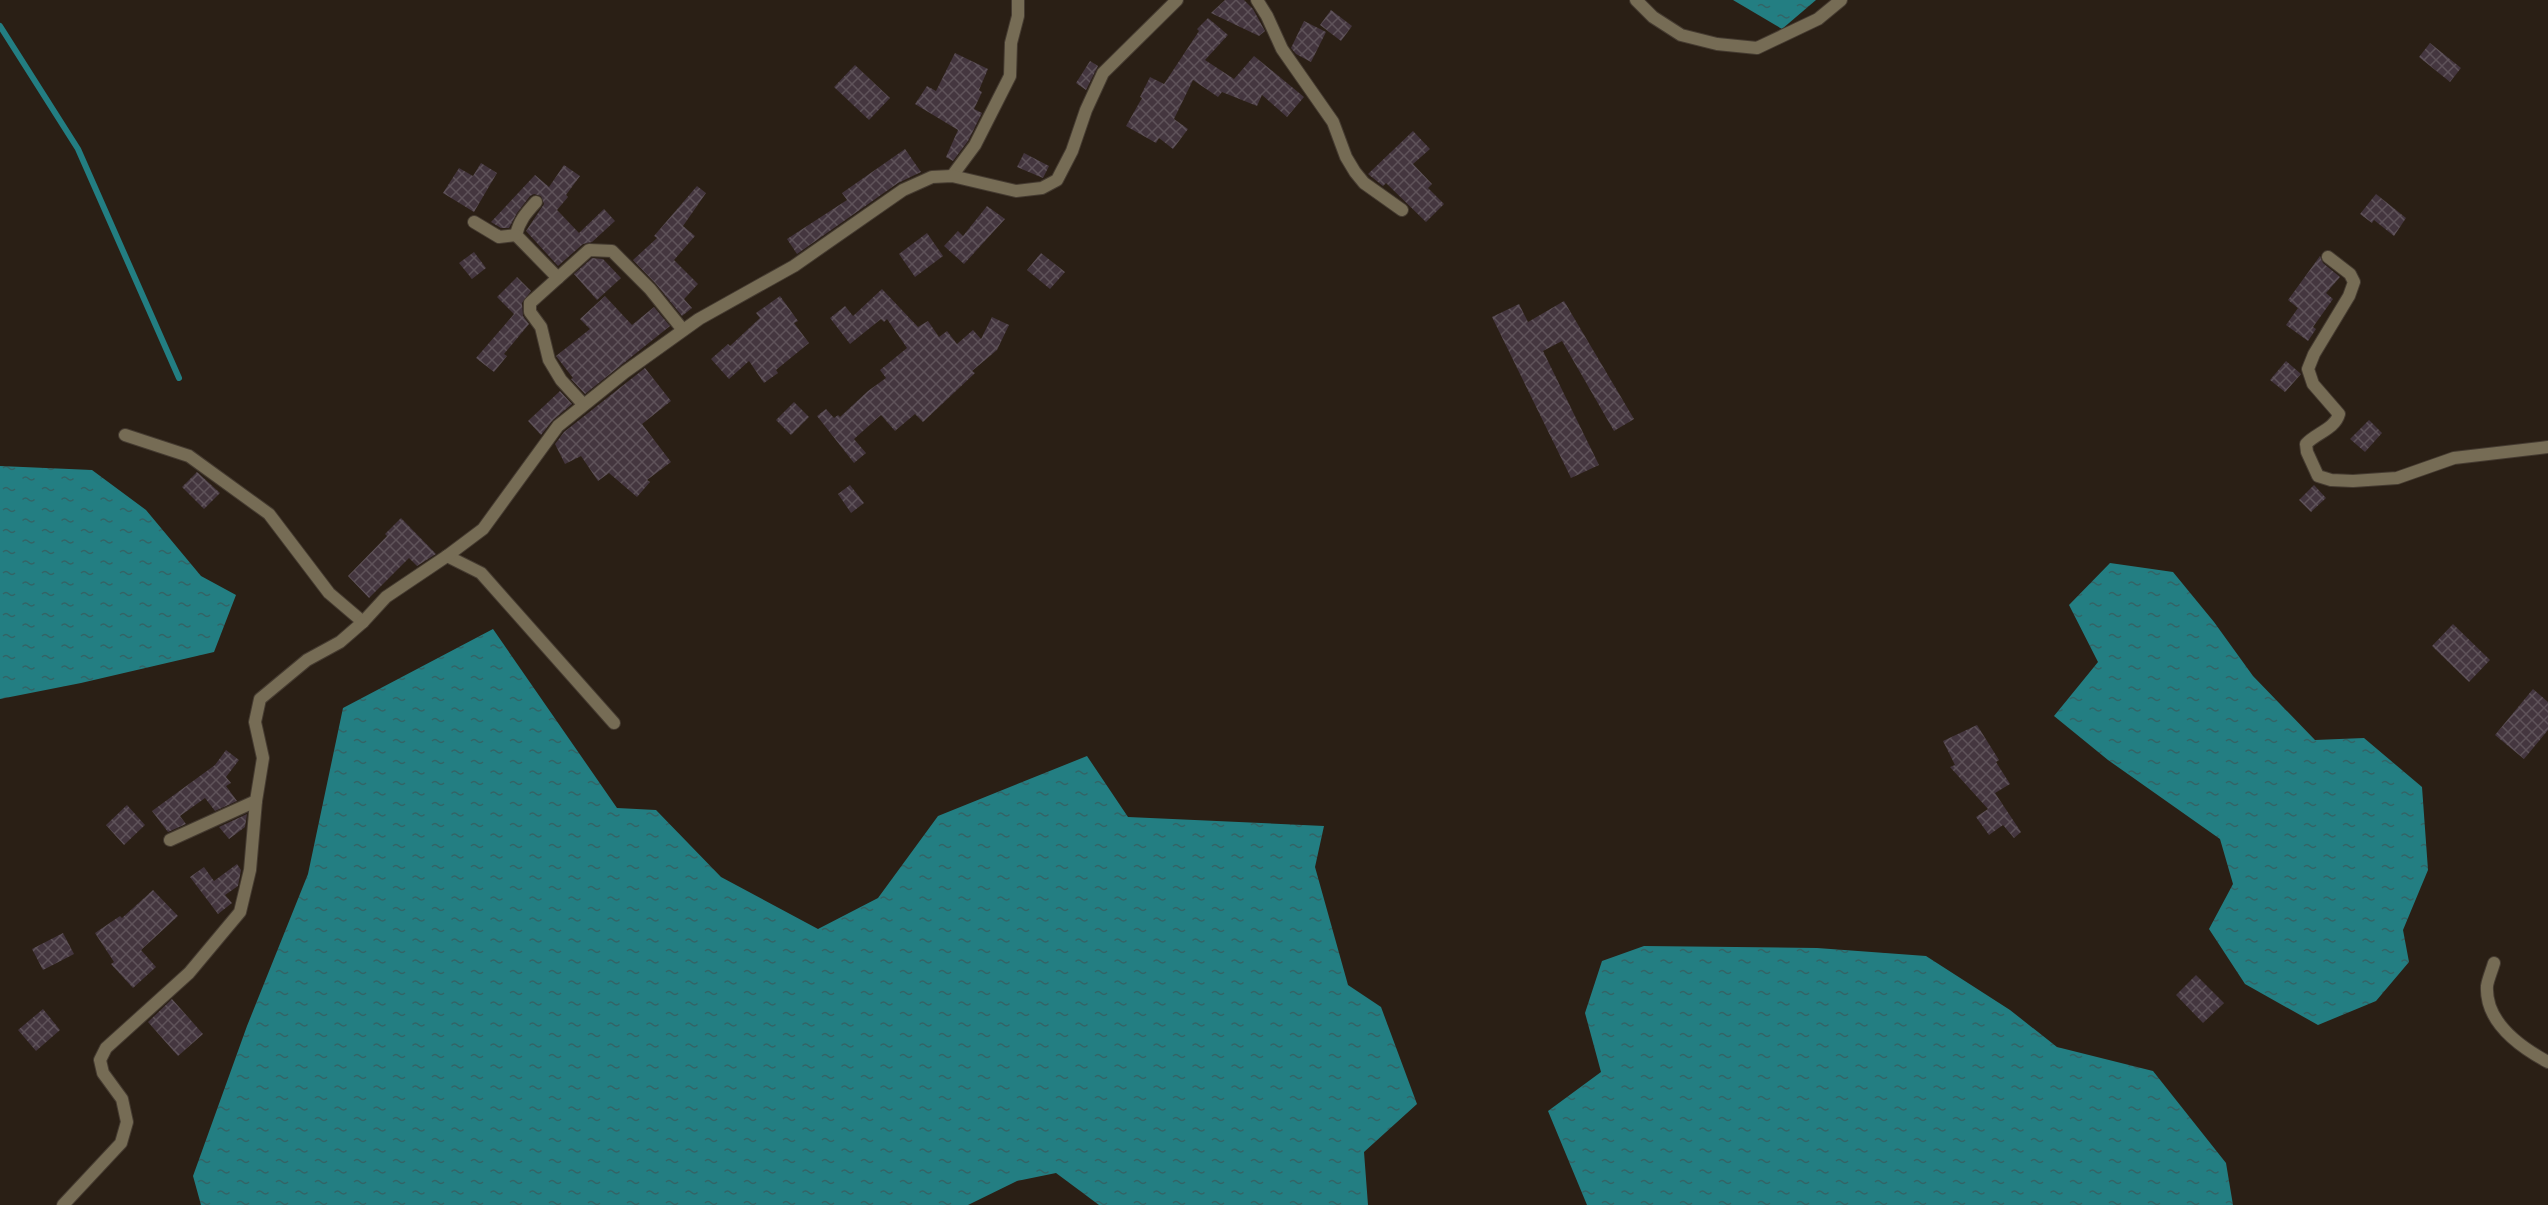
<svg xmlns="http://www.w3.org/2000/svg" width="2548" height="1205" font-family="Signika,sans-serif">
  <defs>
    <pattern id="water-ripples" width="26" height="14" patternUnits="userSpaceOnUse" patternTransform="scale(1.5)"><rect width="26" height="14" fill="#237e82"/><path d="M2 4q2-2 4 0t4 0M15 11q2-2 4 0t4 0" fill="none" stroke="#336466"/></pattern>
    <pattern id="building-cross-hatch" width="8" height="8" patternUnits="userSpaceOnUse" patternTransform="scale(1.5)"><rect width="8" height="8" fill="#44363f"/><path d="M0 0l8 8M0 8l8-8" fill="none" stroke="#5f535a"/></pattern>
  </defs>
  <rect width="100%" height="100%" fill="#2a1f15"/>
  <g fill="url(#water-ripples)">
    <path d="M1733,0H1816L1782,29Z"/>
    <path d="M0,466L92,470L146,510L201,576L236,595L214,652L81,683L0,699Z"/>
    <path d="M2110,563L2173,572L2214,622L2253,676L2315,740L2364,738L2422,787L2428,870L2403,930L2409,962L2376,1001L2318,1025L2245,984L2209,929L2233,884L2220,839L2108,760L2054,716L2098,662L2069,605Z"/>
    <path d="M493,629L617,808L656,810L721,877L818,929L878,898L938,816L1087,756L1128,817L1324,826L1315,867L1348,985L1381,1007L1417,1104L1364,1152L1368,1205H1099L1056,1173L1017,1181L968,1205H201L193,1176L247,1026L308,874L343,708Z"/>
    <path d="M1644,946L1817,948L1926,956L2010,1010L2057,1047L2153,1071L2226,1163L2233,1205H1587L1548,1111L1601,1072L1585,1013L1602,961Z"/>
  </g>
  <g fill="none" stroke-linecap="round" stroke-linejoin="round">
    <path stroke="#237e82" stroke-width="6" d="M0,26L78,149L179,378"/>
  </g>
  <g fill="url(#building-cross-hatch)">
    <path d="M1225,0H1244L1253,9L1265,31L1259,36L1211,13Z"/>
    <path d="M1331,10L1352,26L1341,41L1320,25Z"/>
    <path d="M1208,18L1228,35L1205,60L1234,79L1254,56L1304,97L1287,117L1262,95L1257,106L1222,92L1218,97L1193,80L1174,119L1188,129L1173,149L1159,138L1156,143L1126,126L1142,98L1140,97L1150,77L1164,84L1199,31L1197,29Z"/>
    <path d="M1304,21L1326,32L1311,62L1296,54L1291,48Z"/>
    <path d="M2430,43L2461,68L2450,82L2419,57Z"/>
    <path d="M955,53L988,69L979,90L982,92L974,109L982,113L968,141L953,161L946,157L958,130L915,104L927,86L936,91Z"/>
    <path d="M1090,61L1098,66L1086,90L1076,83Z"/>
    <path d="M855,65L890,98L869,120L834,87Z"/>
    <path d="M1413,131L1430,149L1413,164L1432,184L1428,188L1444,204L1426,222L1386,183L1383,186L1368,174Z"/>
    <path d="M905,149L921,172L898,183L797,254L787,239L847,200L842,193Z"/>
    <path d="M1024,153L1049,166L1043,178L1017,167Z"/>
    <path d="M481,163L497,173L474,212L443,193L459,168L473,176Z"/>
    <path d="M564,165L580,176L566,195L568,197L557,210L579,233L604,209L615,221L592,242L583,244L558,266L526,231L544,204L541,196L534,194L530,196L517,213L509,228H501L491,222L535,175L549,187Z"/>
    <path d="M697,186L706,193L683,226L695,236L674,260L698,284L684,299L692,308L682,316L656,284L633,260L657,238L654,236Z"/>
    <path d="M2376,194L2406,218L2394,236L2374,220L2372,223L2360,214Z"/>
    <path d="M987,206L1005,219L964,264L944,246L958,231L963,236Z"/>
    <path d="M927,233L943,256L915,277L899,254Z"/>
    <path d="M474,252L486,268L472,279L459,263Z"/>
    <path d="M1041,253L1065,272L1050,289L1027,270Z"/>
    <path d="M2320,256L2323,263L2340,277L2326,293L2333,299L2313,327L2316,329L2308,341L2286,325L2298,308L2288,300Z"/>
    <path d="M592,258L603,259L621,278L597,300L574,274Z"/>
    <path d="M517,277L531,291L522,303L523,316L529,324L504,354L507,356L494,372L476,358L514,314L497,297Z"/>
    <path d="M882,289L918,327L928,321L939,337L947,331L957,344L973,330L981,339L992,317L1009,325L997,350L972,371L975,373L923,422L915,414L895,431L881,415L854,439L866,453L854,463L817,416L826,409L834,418L838,415L840,417L868,391L886,378L880,370L907,348L887,319L884,322L881,319L850,344L830,318L845,306L853,316Z"/>
    <path d="M605,296L632,325L654,307L670,326L585,394L571,379L573,378L556,356L590,329L580,319Z"/>
    <path d="M780,296L798,321L794,323L809,343L776,370L778,373L764,383L749,361L729,379L711,359L728,344L730,346L760,318L756,313Z"/>
    <path d="M1564,301L1634,419L1614,431L1562,341L1543,351L1599,465L1571,478L1492,317L1519,304L1528,322Z"/>
    <path d="M2286,361L2301,374L2285,392L2270,380Z"/>
    <path d="M645,368L671,401L642,424L671,462L647,480L650,482L637,497L609,473L598,481L581,456L565,464L555,444L564,432Z"/>
    <path d="M560,391L572,404L553,420L541,435L528,421Z"/>
    <path d="M794,402L809,417L791,435L776,420Z"/>
    <path d="M2369,420L2382,433L2365,452L2350,439Z"/>
    <path d="M197,472L220,493L204,509L182,487Z"/>
    <path d="M850,485L864,503L851,513L838,494Z"/>
    <path d="M2314,485L2326,498L2311,512L2299,500Z"/>
    <path d="M401,518L436,554L417,566L409,558L369,598L348,576L387,536L385,534Z"/>
    <path d="M2453,624L2490,660L2469,682L2432,646Z"/>
    <path d="M2533,689L2548,702V730L2524,759L2495,735Z"/>
    <path d="M1977,725L1999,760L1996,762L2010,784L1995,793L2021,832L2014,838L2003,825L1989,835L1976,817L1988,809L1950,767L1955,765L1943,741Z"/>
    <path d="M226,750L239,760L226,777L231,783L226,786L237,801L215,811L205,798L180,816L186,824L168,832L152,811L215,765Z"/>
    <path d="M127,805L145,825L124,845L106,825Z"/>
    <path d="M247,814L245,827L229,839L219,827Z"/>
    <path d="M237,864L241,870L238,886L225,895L232,903L218,914L190,877L204,867L214,881Z"/>
    <path d="M153,890L178,916L141,950L156,967L133,988L111,964L114,962L95,933L120,916L122,918Z"/>
    <path d="M63,933L74,954L43,970L32,949Z"/>
    <path d="M2196,975L2224,1003L2203,1023L2176,995Z"/>
    <path d="M172,999L203,1034L178,1056L148,1022Z"/>
    <path d="M43,1009L60,1030L36,1051L18,1030Z"/>
  </g>
  <g fill="none" stroke-linecap="round" stroke-linejoin="round">
    <g stroke="#453b31" stroke-width="14">
      <g id="minor">
        <path d="M1257,0L1267,16L1282,49L1333,122L1346,157L1355,172L1364,183L1402,210"/>
        <path d="M1636,0L1653,17L1681,35L1717,44L1757,48L1818,19L1841,0"/>
        <path d="M952,176L975,145L1010,76L1011,43L1018,16V0"/>
        <path d="M536,202C526,213 519,221 516,235L558,278"/>
        <path d="M474,222L499,237L516,235"/>
        <path d="M2328,257L2350,274L2354,282L2349,296L2314,354L2308,369L2313,384L2339,414C2335,429 2316,433 2306,444L2307,452L2318,476L2331,480L2353,481L2397,478L2454,458L2548,447"/>
        <path d="M583,404L561,380L549,360L541,327L530,312V303L589,250L612,251L650,289L683,330"/>
        <path d="M125,435L189,456L269,514L329,593L363,622"/>
        <path d="M447,556L481,573L614,723"/>
        <path d="M170,840L256,801"/>
        <path d="M2494,963C2492,970 2488,979 2487,986C2485,1022 2520,1047 2548,1062"/>
        <path d="M63,1205L121,1143L127,1122L122,1099L103,1073L100,1060L106,1048L189,973L240,912L250,870L256,801L263,758L255,722L260,699L307,660L340,642L363,622L386,597L447,556L483,529L558,426L625,372L699,319L794,266L903,190L932,177L952,176L1016,191L1042,188L1057,180L1072,151L1086,110L1103,73L1177,0"/>
      </g>
    </g>
    <use href="#minor" stroke="#766c55" stroke-width="12"/>
  </g>
</svg>
